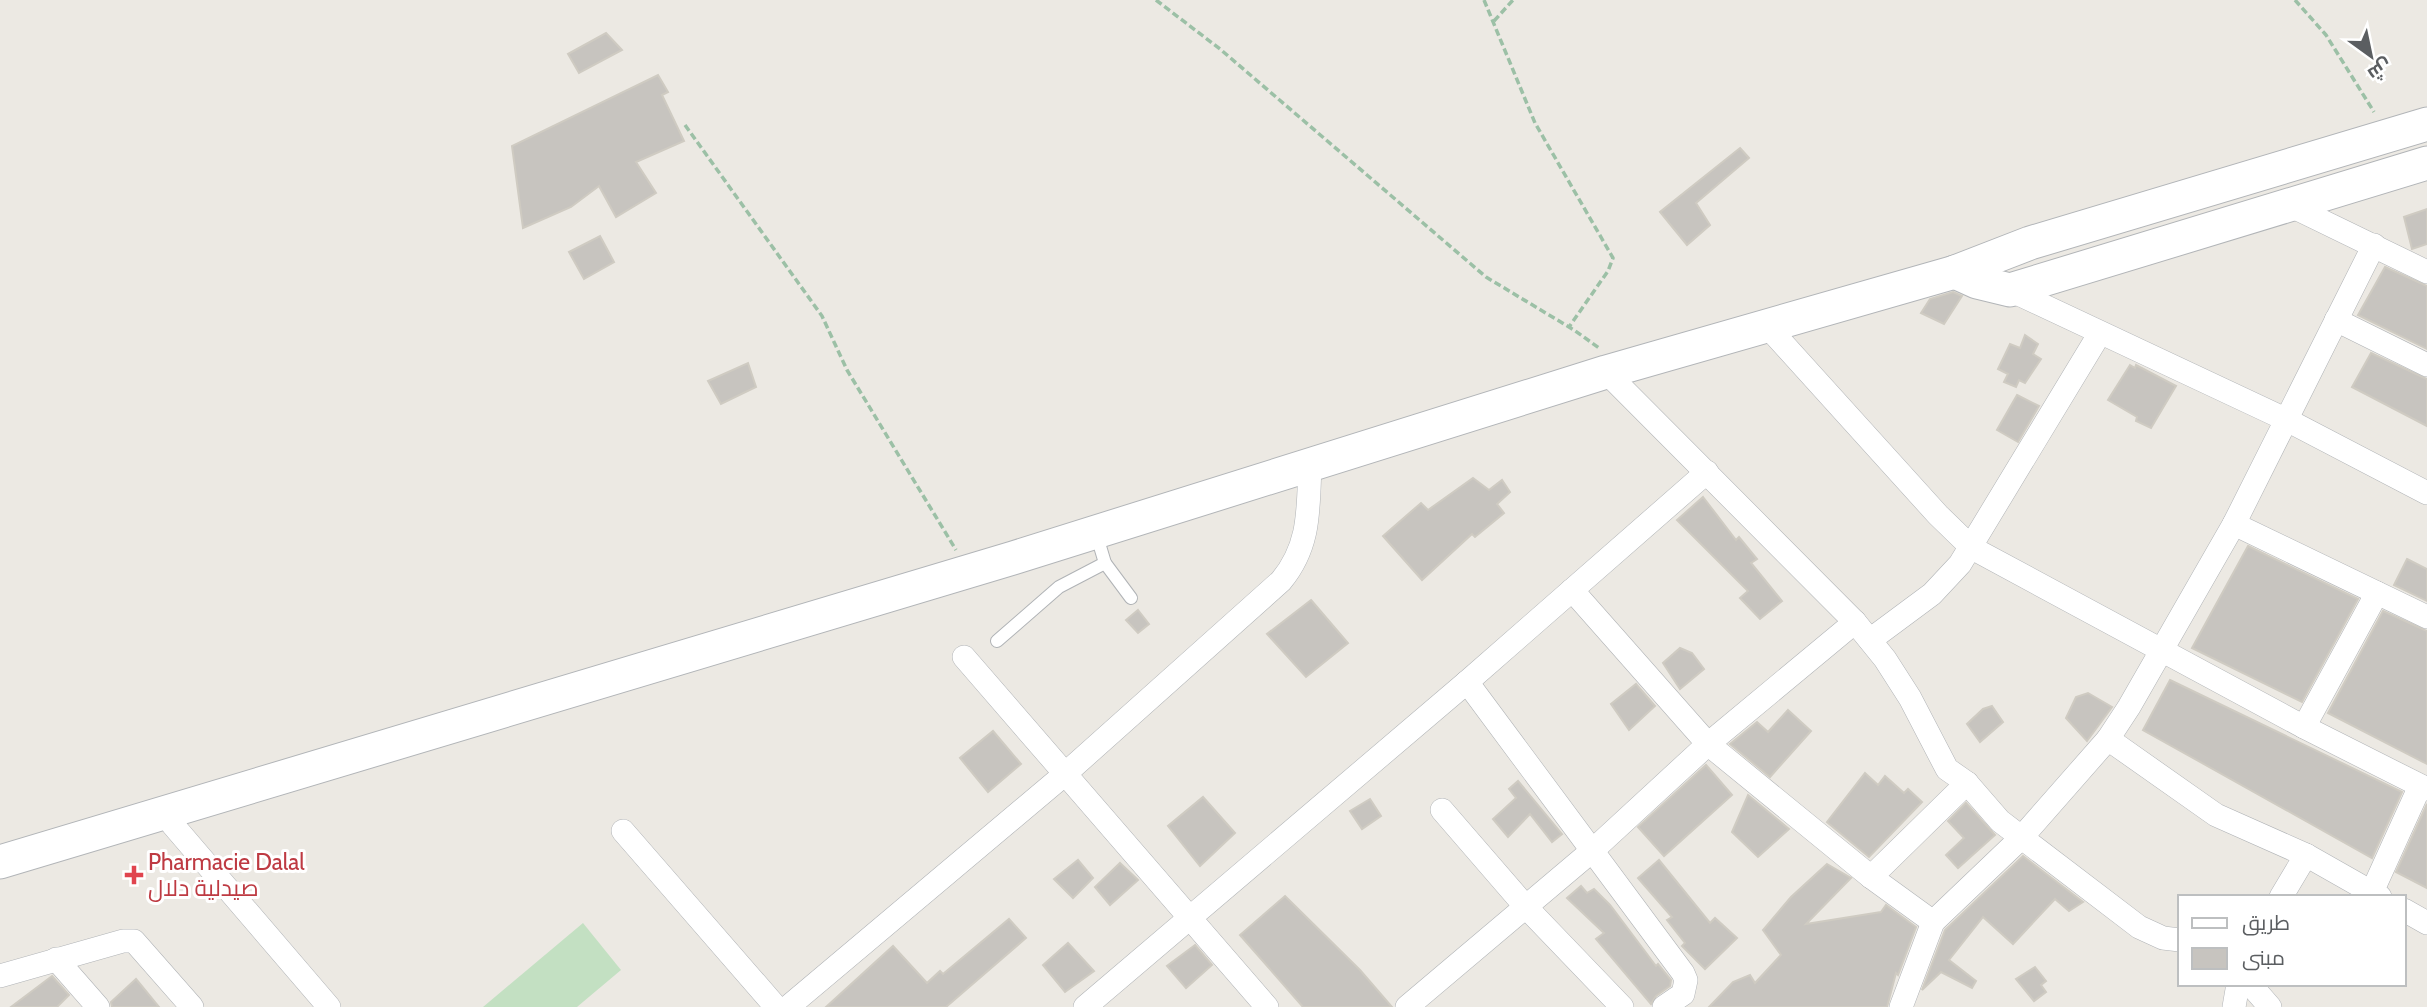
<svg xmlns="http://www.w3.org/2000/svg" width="2427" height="1007" font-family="Cabin,Cairo,sans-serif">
  <rect width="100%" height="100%" fill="#ece9e3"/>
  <path fill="#c3e0c2" d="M583,923L621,970L577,1007H483Z"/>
  <g fill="#c7c4bf" stroke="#cfcbc2" stroke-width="2">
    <path d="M606,33L622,50L579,73L568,54Z"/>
    <path d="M658,75L668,92L662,95L684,141L636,162L656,193L616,217L599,186L571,207L523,228L512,146Z"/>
    <path d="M1740,148L1749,158L1696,203L1710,225L1687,245L1660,212Z"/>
    <path d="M2427,209V244L2412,249L2404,217Z"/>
    <path d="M600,236L614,262L584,279L569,252Z"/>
    <path d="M2385,267L2427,286V349L2358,315Z"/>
    <path d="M1953,292L1962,296L1944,324L1921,313L1930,299Z"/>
    <path d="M2025,335L2038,344L2033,354L2041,359L2025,383L2019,380L2016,387L2004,382L2008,374L1998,369L2010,344L2020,348Z"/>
    <path d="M2371,353L2427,379V426L2352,387Z"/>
    <path d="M748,363L756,387L721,404L708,381Z"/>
    <path d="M2130,365L2135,368L2136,365L2176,386L2151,428L2136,421L2137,417L2108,400Z"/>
    <path d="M2017,395L2039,406L2018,442L1997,430Z"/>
    <path d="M1473,478L1489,490L1502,480L1510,492L1497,504L1504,513L1475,537L1472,534L1422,580L1383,536L1421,503L1428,510Z"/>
    <path d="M1703,497L1736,540L1739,537L1757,559L1751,563L1782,601L1760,619L1740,598L1748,591L1677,520Z"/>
    <path d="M2248,546L2358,599L2302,702L2192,648Z"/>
    <path d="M2407,559L2427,569V601L2394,585Z"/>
    <path d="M1311,600L1348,643L1306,677L1267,634Z"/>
    <path d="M1138,610L1149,624L1138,633L1126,620Z"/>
    <path d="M2383,611L2427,631V764L2328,713Z"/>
    <path d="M1680,648L1692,653L1704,669L1680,689L1663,663Z"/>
    <path d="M2170,680L2402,792L2372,858L2143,730Z"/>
    <path d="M1636,684L1655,706L1629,730L1611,704Z"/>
    <path d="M2088,693L2112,707L2087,741L2066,718L2076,697Z"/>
    <path d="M1992,706L2003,722L1980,742L1967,724L1983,709Z"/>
    <path d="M1788,710L1811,731L1770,777L1730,744L1757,722L1768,732Z"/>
    <path d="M993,731L1021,764L988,792L960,758Z"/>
    <path d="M1706,765L1732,795L1664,856L1638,827Z"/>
    <path d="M1865,773L1878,785L1885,776L1904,793L1908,789L1922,802L1869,857L1827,822Z"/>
    <path d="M1518,781L1562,834L1552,842L1530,814L1508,837L1493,819L1516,798L1509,789Z"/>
    <path d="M1748,795L1789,829L1758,857L1732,832Z"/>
    <path d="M1203,797L1235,833L1200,866L1168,826Z"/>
    <path d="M1370,799L1381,816L1362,829L1350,811Z"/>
    <path d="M1966,803L1995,835L1958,868L1946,855L1964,838L1948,821Z"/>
    <path d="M2427,804V888L2396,872Z"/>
    <path d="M2023,856L2083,902L2069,911L2055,899L2013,944L1983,917L1949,960L1976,981L1972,988L1941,972L1922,990L1945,930Z"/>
    <path d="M1078,860L1093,878L1073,898L1054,879Z"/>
    <path d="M1659,860L1710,923L1715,918L1737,938L1705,969L1682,946L1685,943L1667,920L1672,917L1638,878Z"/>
    <path d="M1120,863L1138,880L1110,905L1095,887Z"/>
    <path d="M1827,864L1851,878L1806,924L1881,912L1886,905L1916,927L1898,975L1896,973L1887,1007H1709L1733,982L1750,975L1755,983L1781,955L1763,930L1791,897Z"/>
    <path d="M1581,886L1587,893L1594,889L1610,905L1656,966L1658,964L1671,980L1670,986L1656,996L1651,1004L1596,939L1604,933L1567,898Z"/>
    <path d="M1285,896L1360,970L1392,1007H1303L1240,935Z"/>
    <path d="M1009,919L1026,938L946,1007H826L893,946L927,983L940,971L943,974Z"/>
    <path d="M1068,943L1094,971L1065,992L1043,965Z"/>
    <path d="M1195,945L1212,965L1186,988L1167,966Z"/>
    <path d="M2035,967L2046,981L2041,985L2046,992L2034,1001L2016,979Z"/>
    <path d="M52,976L69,995L57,1007H11Z"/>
    <path d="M136,979L159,1007H112L111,1002Z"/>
  </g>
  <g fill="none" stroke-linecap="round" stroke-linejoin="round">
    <g stroke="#b0b3b6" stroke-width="14">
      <g id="lane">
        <path d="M1096,533L1105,563L1131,598"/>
        <path d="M997,641L1059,587L1105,563"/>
      </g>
    </g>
    <g stroke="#b0b3b6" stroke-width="24">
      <g id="street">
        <path d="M2287,204L2427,272"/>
        <path d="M2010,290L2285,419L2427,493"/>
        <path d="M2336,320L2427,365"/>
        <path d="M1767,326L1938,515L1972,548L2304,727L2427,789"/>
        <path d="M1606,372L1855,622L1885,659L1910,698L1947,769L1967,783L2000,821L2139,927L2163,938L2180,940"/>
        <path d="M2234,524L2427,617"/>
        <path d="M1572,590L1708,744L1871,877L1933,922"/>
        <path d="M1870,640L1932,594L1960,564L2100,333"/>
        <path d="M964,657L1267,1007"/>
        <path d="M1467,682L1683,973L1686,980L1683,994L1664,1007"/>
        <path d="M2304,727L2377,593"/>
        <path d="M2108,739L2216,815L2306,855L2380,897"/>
        <path d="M1442,810L1525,906L1622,1007"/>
        <path d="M167,811L173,825L329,1007"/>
        <path d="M623,831L776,1007"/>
        <path d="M1871,877L1967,783"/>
        <path d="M2372,892L2420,786"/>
        <path d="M2281,897L2306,855"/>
        <path d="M2404,910L2427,923"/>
        <path d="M56,959L98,1007"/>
        <path d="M0,976L123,941H134L192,1007"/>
        <path d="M2250,984L2270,1007"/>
        <path d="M788,1007L1065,774L1281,581C1311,545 1308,508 1310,464"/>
        <path d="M1085,1007L1467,682L1707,472"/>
        <path d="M1407,1007L1593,850L1708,744L1855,622"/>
        <path d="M1901,1007L1933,922L2021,838L2108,739L2129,707L2234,524L2374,245"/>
        <path d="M2234,1007L2238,984"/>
      </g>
    </g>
    <g stroke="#b2b5b8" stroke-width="35">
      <g id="secondary">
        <path d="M1955,272L1977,282L2010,290L2427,163"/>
        <path d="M0,862L1013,558L1606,372L1955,272L2030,243L2427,124"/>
      </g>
    </g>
    <g stroke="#9cc0a6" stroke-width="3.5" stroke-dasharray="7 3.5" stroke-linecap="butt">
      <path d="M1156,0L1220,49L1486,277L1574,330L1599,348"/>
      <path d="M1484,0L1535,123L1613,258L1608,271L1569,327"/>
      <path d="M2295,0L2326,35L2374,112"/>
      <path d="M1494,21L1513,0"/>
      <path d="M685,125L822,316L847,370L956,550"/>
    </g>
    <use href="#lane" stroke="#fff" stroke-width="12"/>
    <use href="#street" stroke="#fff" stroke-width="23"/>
    <use href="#secondary" stroke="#fff" stroke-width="33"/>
  </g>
  <path fill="#e0444e" stroke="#fff" stroke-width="2.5" d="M130.5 864.5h7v7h7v7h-7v7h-7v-7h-7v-7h7z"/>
  <g text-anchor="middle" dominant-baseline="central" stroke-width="6" stroke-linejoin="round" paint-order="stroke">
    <g font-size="23" fill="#be3a42" stroke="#fff" text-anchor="start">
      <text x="148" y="862">Pharmacie Dalal<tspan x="148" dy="26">صيدلية دلال</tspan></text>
    </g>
  </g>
  <rect x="2178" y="895" width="228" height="91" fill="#ffffff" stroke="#bdbfc0" stroke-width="2"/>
  <rect x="2192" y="918" width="35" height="10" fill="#ffffff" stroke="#bdbfc0" stroke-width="2"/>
  <text x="2242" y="930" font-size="21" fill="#5b5e61">طريق</text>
  <rect x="2192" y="948" width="35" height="21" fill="#c7c4bf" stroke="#bdbfc0" stroke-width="2"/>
  <text x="2242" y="965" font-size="21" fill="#5b5e61">مبنى</text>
  <g transform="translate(2371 56) rotate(147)" stroke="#ffffff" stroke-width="5" paint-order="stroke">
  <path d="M0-5L12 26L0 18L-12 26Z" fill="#5b5e61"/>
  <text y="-10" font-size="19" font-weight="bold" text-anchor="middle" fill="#5b5e61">ش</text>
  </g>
</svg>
